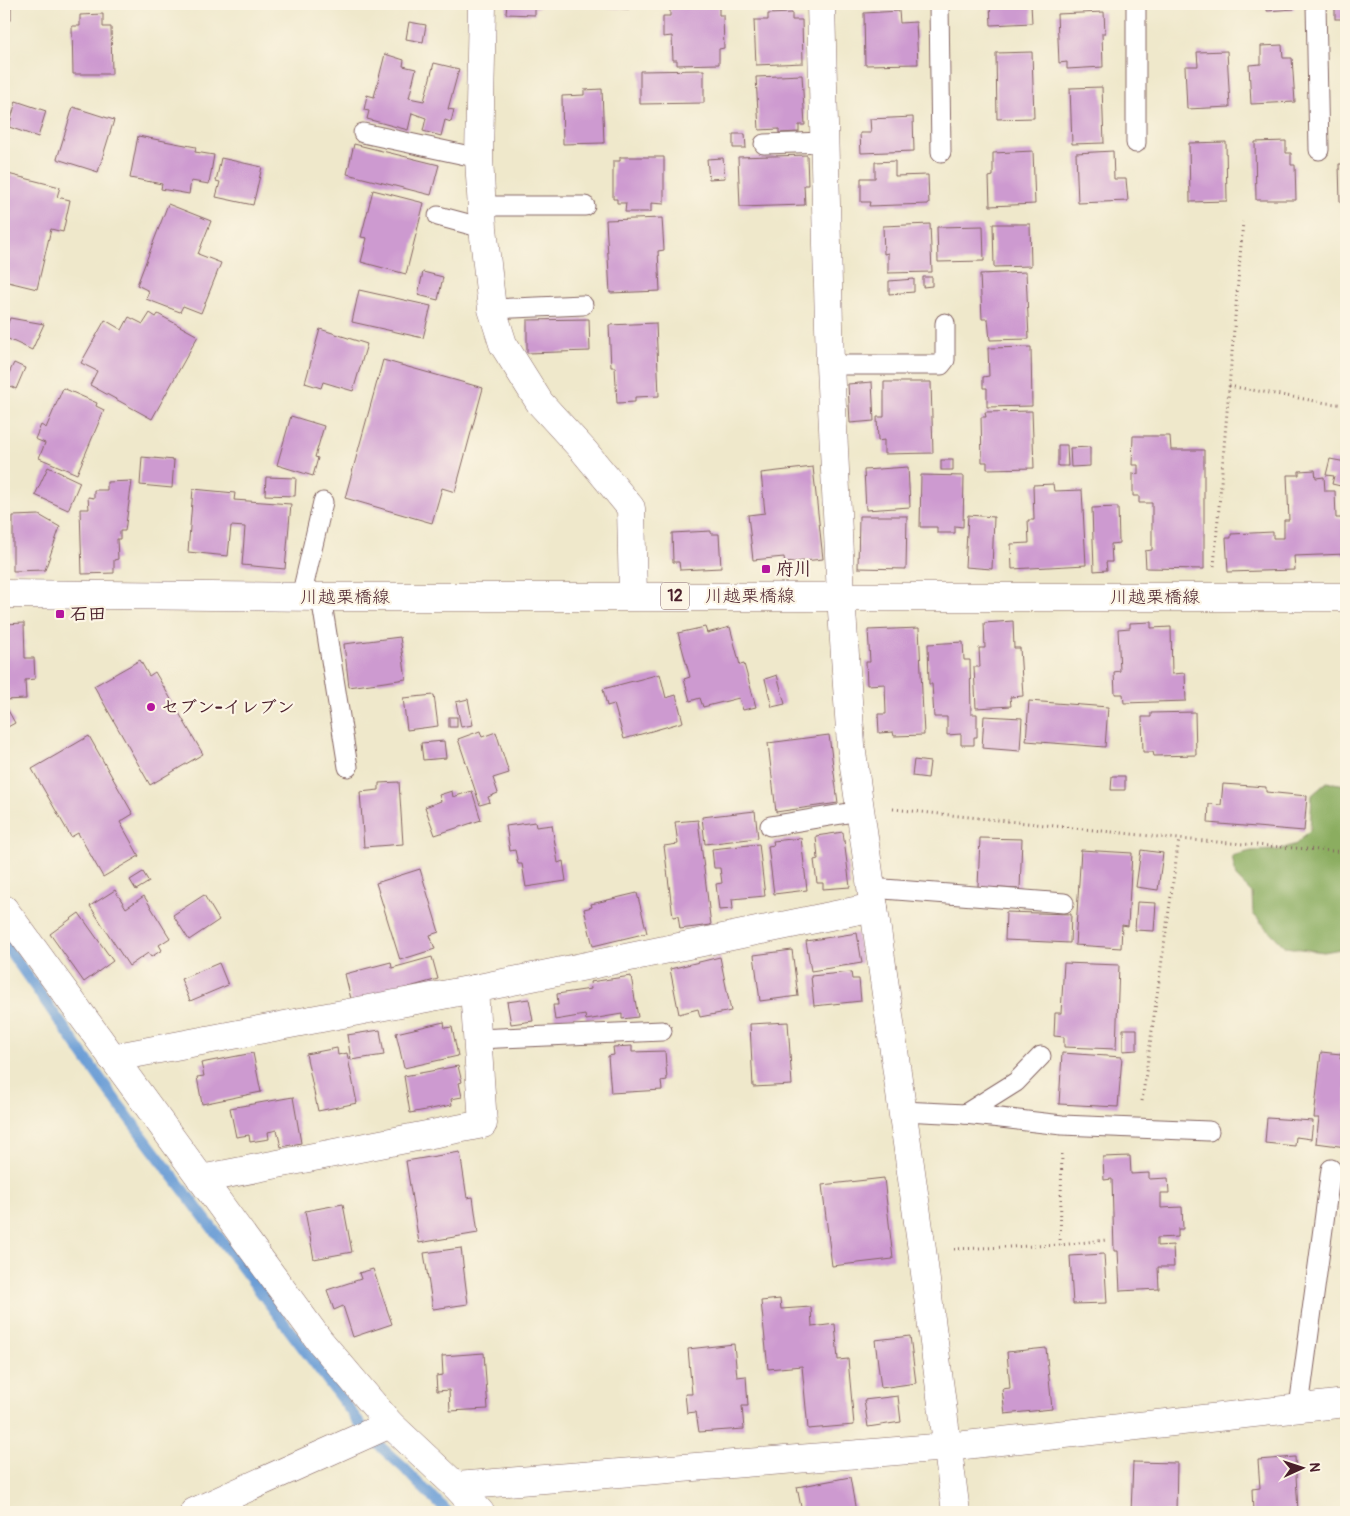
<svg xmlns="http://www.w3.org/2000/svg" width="1350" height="1516" font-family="Pangolin,'Klee One',sans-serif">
  <rect width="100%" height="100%" fill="#fcf5e5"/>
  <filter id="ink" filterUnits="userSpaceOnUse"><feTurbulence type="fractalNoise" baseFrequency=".02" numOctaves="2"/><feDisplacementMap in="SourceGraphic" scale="10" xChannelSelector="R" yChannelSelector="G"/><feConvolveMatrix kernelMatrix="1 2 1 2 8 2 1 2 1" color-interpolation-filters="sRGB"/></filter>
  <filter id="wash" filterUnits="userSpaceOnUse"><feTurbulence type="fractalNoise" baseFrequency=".0096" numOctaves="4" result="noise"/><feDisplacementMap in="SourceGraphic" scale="20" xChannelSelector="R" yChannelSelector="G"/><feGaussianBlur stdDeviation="1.12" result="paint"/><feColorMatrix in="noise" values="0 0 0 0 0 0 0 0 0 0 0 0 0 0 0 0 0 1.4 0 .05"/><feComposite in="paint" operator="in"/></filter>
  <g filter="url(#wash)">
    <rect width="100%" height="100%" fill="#efe8cb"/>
    <path fill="#8bad61" stroke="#6a6646" d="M1327,782L1346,785V948L1324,952L1285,947L1253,914L1252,893L1236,877L1232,856L1251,851L1278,850L1296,844L1310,830L1312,795Z"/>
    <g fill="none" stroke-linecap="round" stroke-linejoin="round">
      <path stroke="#6b9dd6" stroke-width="11" d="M4,943L116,1101L371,1438L405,1469L417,1482L448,1512"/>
    </g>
    <g id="blocks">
      <g fill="#cd9ad0">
        <rect x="4" y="4" width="7" height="16"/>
        <path d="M507,4H540V7L535,8V15L506,14Z"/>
        <path d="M595,4H629V9L595,7Z"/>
        <path d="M675,4H719V15H723L724,48L719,49V64L677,65V60H673L672,36L663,37V16H670V6L675,5Z"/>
        <path d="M990,4H1031L1032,23L991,25Z"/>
        <path d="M1267,4H1294V9L1267,11Z"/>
        <rect x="1335" y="4" width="11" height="15"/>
        <path d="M899,11L900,23L916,22L918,64L865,65L864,13Z"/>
        <path d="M1104,12L1105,33H1102L1103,67L1067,69V62L1059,63L1057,14Z"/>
        <path d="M792,13V20H802L803,63L756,65L754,20H768V14Z"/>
        <path d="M103,14V27H111L112,74H73L72,26H80V15Z"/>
        <path d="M409,22L426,25L423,42L406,39Z"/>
        <path d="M1282,45L1283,58H1292L1295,102L1251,104L1249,65L1261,64V46Z"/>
        <path d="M1227,51L1230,107L1187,109L1185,66H1198L1197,52Z"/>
        <path d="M1032,52L1034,118L997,119L996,53Z"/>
        <path d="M385,54L404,60L403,66L416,69L409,98L424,101L434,63L459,69L448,109L454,110L451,122L445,120L441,136L423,131L426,118L412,113L408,130L367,119L369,111L364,110L367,95L374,97Z"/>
        <path d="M704,70V103L640,104V71Z"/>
        <path d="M802,75L805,125H799V132L779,133V129L759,130L756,77Z"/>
        <path d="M1102,87L1104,143L1072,144L1070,88Z"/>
        <path d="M602,89L604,143L563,144L562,96L584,95V90Z"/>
        <path d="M16,101L46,111L38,137L9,127Z"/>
        <path d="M73,107L114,120L98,172L57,159Z"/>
        <path d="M913,117L914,151L861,153L860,133H871L870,119Z"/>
        <path d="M733,134H745L746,148H733Z"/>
        <path d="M138,136L196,147L195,152L214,155L209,184L191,181L189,194L161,189L162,184L130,178Z"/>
        <path d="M1286,141V153H1291V165H1295L1296,200H1256L1255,142Z"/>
        <path d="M1226,142L1227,201L1190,202L1189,143Z"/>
        <path d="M354,144L439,165L431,195L347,174Z"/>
        <path d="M1033,151L1035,204L990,206L989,177L993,176V153Z"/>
        <path d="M1113,151L1114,179H1126L1128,201L1078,203L1076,153Z"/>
        <path d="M807,155L808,185H804L805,205L740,207L738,157Z"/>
        <path d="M620,157H664V204L651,203V212H625L626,203H617V199H613V161H620Z"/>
        <path d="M221,158L262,167L253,205L216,197L220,182L216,181Z"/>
        <path d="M723,158L725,178L709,179L707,159Z"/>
        <path d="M895,161V176L928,175L929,204L869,206L870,202H861V178H875V162Z"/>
        <path d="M1339,164H1346V202H1340Z"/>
        <path d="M4,173L60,187L57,197L70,200L63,232L51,229L37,289L4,281Z"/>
        <path d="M373,190L424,203L406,274L361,262L367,238L361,237Z"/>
        <path d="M168,204L211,221L198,254L221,263L201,313L183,306L180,312L146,299L149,291L137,285Z"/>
        <path d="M662,218L664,250L658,251L660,291L610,293L606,220Z"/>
        <path d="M930,224L932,272L888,273V253L884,254L883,226Z"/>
        <path d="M993,224H1030L1031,266L994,267Z"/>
        <path d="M983,226L984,261L938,262L937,227Z"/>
        <path d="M423,272L443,277L438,300L418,295Z"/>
        <path d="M1026,272L1029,339L990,340L988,319H982L980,274Z"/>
        <path d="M923,277H932V286L923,287Z"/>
        <path d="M914,279V292L889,294V281Z"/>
        <path d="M359,290L431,306L423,338L352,322Z"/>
        <path d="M150,313L156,317L158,314L198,336L152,419L90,385L97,371L81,363L105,320L122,330L129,317L143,324Z"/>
        <path d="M10,318L44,324L32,350L4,337V332Z"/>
        <path d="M589,319L590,351L527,353V320Z"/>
        <path d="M656,323L659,396L635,397V402L617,403L615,367H611L609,325Z"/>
        <path d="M320,329L367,344L353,391L323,382L321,388L305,383Z"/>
        <path d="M1031,347L1032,406L987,407V388H983V377L989,376L988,348Z"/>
        <path d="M383,360L483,388L455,492L442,488L432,523L345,498Z"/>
        <path d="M14,363L25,368L16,389L4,383Z"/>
        <path d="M872,382L874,421L850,423L848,384Z"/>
        <path d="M884,382H931L933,453L884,454V440L878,441L877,417H884Z"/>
        <path d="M63,388L97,403L96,406L104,410L77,474L39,458L45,443L35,439L41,425L46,428Z"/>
        <path d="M1032,411L1034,468L987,469V462H982L981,417H986L985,412Z"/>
        <path d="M291,416L324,426L315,457L318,458L313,476L277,465Z"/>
        <path d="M1133,436H1170L1171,450H1204V569L1146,568L1145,551L1152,550V503H1139V496H1133V473L1138,474V465H1132Z"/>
        <path d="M1058,445H1067L1068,466H1058Z"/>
        <path d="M1090,447V466L1071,467L1070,448Z"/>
        <path d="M142,457L174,460L172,488L140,485Z"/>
        <path d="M1330,459L1346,462V496L1343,495L1345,487L1332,484L1334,476L1326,475Z"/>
        <rect x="941" y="460" width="12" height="10"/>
        <path d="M48,467L80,482L68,510L35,495Z"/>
        <path d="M813,467L823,559L785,563L784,557L753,560L748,515L765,513L761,473Z"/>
        <path d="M908,467L910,507L866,510L864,470Z"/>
        <path d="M1315,470L1316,478L1324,477L1325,491H1335L1336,518H1346V554L1294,556L1295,570L1228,572L1226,538H1231V534L1273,532V538H1284V520H1289L1287,475H1299V471Z"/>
        <path d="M921,475L964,476L963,527L955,526V533H937V527H920Z"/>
        <path d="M266,477L296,478L295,496L265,495Z"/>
        <path d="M132,481L125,531H120V539H117L118,559L114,560V573L82,574L80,509H89L88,497L94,498V490H107V482Z"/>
        <path d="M1053,484L1054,491L1082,490L1086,565L1012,569L1011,544L1029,543L1028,520H1034L1033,485Z"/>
        <path d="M193,489L235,493L234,500L291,504L285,569L242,565L245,527L231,526L228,556L188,552Z"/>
        <path d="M1118,507L1119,543L1111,544L1112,562H1106L1107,570L1094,571L1092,508Z"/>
        <path d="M39,515L60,527L45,570L13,571V516Z"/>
        <path d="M968,515L994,517L992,569L965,567Z"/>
        <path d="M859,516H907L906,569L858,568Z"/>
        <path d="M711,531V534H719L721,568L680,570L679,562H673L672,533Z"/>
        <path d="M1013,621L1014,648H1020L1023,696L1010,697L1011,706L976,708L974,667H980L979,648H985L984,623Z"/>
        <path d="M1151,622V628L1171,627L1172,674L1185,673L1186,701L1124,703L1123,694H1115L1114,672L1120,671L1118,629L1130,628V623Z"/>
        <path d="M24,623L25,658H34L35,679L25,680L26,699L4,700V624Z"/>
        <path d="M705,627L707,633L730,627L740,665L744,664L756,707L743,710L739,698L703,707L700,698L690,701L684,679L690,677L678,633Z"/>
        <path d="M919,628L924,735L894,736L893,732L879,733L878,714H886L885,684L867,685L866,662H870L868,630Z"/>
        <path d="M400,637L406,679L349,687L344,644Z"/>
        <path d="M963,642L964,660H970L971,714H977V737H974V745H961V734L947,735V717H934L932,684H929L928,644Z"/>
        <path d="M140,660L149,676L155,672L203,754L150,785L94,686Z"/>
        <path d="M660,674L666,698L676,695L683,722L624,739L614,704L607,706L603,689Z"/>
        <path d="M777,675L785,704L772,707L765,679Z"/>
        <path d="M434,695L438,726L407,730L403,698Z"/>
        <path d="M468,699L473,725L461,727L456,702Z"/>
        <path d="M1029,701L1108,707L1105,747L1026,741Z"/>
        <path d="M4,703L15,723L4,729Z"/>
        <path d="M1195,712L1196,755L1154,756L1153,752H1143L1142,717H1151V713Z"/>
        <path d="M984,716L1022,718L1020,751L982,748Z"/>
        <rect x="449" y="717" width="8" height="10"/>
        <path d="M480,731L482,737L496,732L509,773L493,778L498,793L488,797L490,802L480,805L458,739Z"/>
        <path d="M829,735L838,803L776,812L768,743Z"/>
        <path d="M89,736L133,814L120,822L139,856L103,877L78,833L71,837L32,769Z"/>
        <path d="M444,741L446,758L423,760L421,743Z"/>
        <path d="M914,760L930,762L928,778L912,776Z"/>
        <path d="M1112,776H1125V790H1111Z"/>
        <path d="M399,782L403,844L364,847L360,792L379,790V783Z"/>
        <path d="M1223,784L1266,787V792L1307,796L1304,831L1208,823L1209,804L1221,805Z"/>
        <path d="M452,791L453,797L472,791L481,820L435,835L425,807L441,801L439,795Z"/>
        <path d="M755,811L758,838L705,844L702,817Z"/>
        <path d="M698,820L711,925L680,929L678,916L673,917L664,846L678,844L675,822Z"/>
        <path d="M535,822L536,827L552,825L558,863L563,861L566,881L526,887L522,864H518L515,850L510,851L506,826Z"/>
        <path d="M843,832L850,887L823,889V883H817L814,860L818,859L816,836Z"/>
        <path d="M801,838L807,890L774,894L768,846L774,845L773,841Z"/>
        <path d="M980,838L1022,839L1020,889L978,887Z"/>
        <path d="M759,844L765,896L732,899L733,909L719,910L716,884L722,883L720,868H714L712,849Z"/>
        <path d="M1081,850L1132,853L1128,926L1122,925L1121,948L1075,945Z"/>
        <path d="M1141,850L1163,853L1158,890L1136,887Z"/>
        <path d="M420,869L439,932L430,935L435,949L400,960L376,883Z"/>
        <path d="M143,872L149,882L136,890L130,880Z"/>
        <path d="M115,890L126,908L144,896L170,938L159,945L162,950L151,957L148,953L129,966L90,906Z"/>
        <path d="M637,893L647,933L593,946L584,909L592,907L591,904Z"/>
        <path d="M204,895L219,920L189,940L173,915Z"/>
        <path d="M1137,902L1156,903L1154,931L1135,930Z"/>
        <path d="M1006,912L1071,914L1070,943L1005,940Z"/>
        <path d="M79,913L113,961L84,982L50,934Z"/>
        <path d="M857,933L862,963L811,971L806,941Z"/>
        <path d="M792,950L798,996L760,1001L754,955Z"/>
        <path d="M432,957L438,979L352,1003L345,974L391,962L392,968Z"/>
        <path d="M720,957L731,1011L700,1017L698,1009L679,1014L670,969Z"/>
        <path d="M219,963L228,985L190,1001L181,979Z"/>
        <path d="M1064,963L1119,965L1116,1049L1064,1047V1037L1054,1036L1055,1013H1061Z"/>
        <path d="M851,972L852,979H859L861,1001L814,1006L811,976Z"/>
        <path d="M631,976L638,1017L622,1019V1014L586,1020L585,1015L555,1020L553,1005H558L557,994L591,989L590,982Z"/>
        <path d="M529,999L533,1021L511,1024L507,1002Z"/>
        <path d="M444,1022L445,1028L452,1027L458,1056L404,1068L396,1033Z"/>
        <path d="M788,1022L792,1085L753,1087L750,1024Z"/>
        <path d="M1123,1029H1137V1050L1123,1051Z"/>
        <path d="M380,1030L384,1055L351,1060L347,1035Z"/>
        <path d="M632,1046V1052L665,1051L667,1080L661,1081L662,1090L611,1093L608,1056L614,1055L613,1047Z"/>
        <path d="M337,1048L338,1055L347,1053L357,1103L318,1111L306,1054Z"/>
        <path d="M1321,1052L1341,1054L1340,1059L1346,1060V1147L1316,1143L1319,1118H1314Z"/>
        <path d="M253,1053L261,1092L202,1104L197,1077L204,1076L201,1063Z"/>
        <path d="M1062,1053L1122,1057L1118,1107L1059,1104Z"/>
        <path d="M458,1066L462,1082L459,1083L462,1097L451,1099L452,1105L410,1113L404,1076Z"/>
        <path d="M293,1097L301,1143L281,1147L277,1130L268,1132L269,1139L250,1142L249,1135L236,1137L230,1108Z"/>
        <path d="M1267,1118L1313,1121L1311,1139L1296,1137L1295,1146L1265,1143Z"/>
        <path d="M460,1152L467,1198L473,1197L478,1233L419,1243L406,1161Z"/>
        <path d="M1130,1156L1131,1174L1149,1173V1179L1168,1178L1169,1193H1161V1208L1182,1207L1183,1229H1178V1237L1157,1238V1246L1173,1245L1174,1267H1158L1159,1289L1120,1291L1118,1251H1114L1112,1179L1104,1180L1103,1157Z"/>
        <path d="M1345,1176H1346V1217L1341,1216Z"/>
        <path d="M884,1178L893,1259L832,1266L822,1185Z"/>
        <path d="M343,1204L352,1252L314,1259L305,1211Z"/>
        <path d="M461,1248L468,1304L433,1309L424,1253Z"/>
        <path d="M1104,1254L1107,1303L1073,1304L1070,1256Z"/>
        <path d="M373,1269L392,1324L353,1337L343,1306L334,1310L327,1290L361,1279L359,1273Z"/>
        <path d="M780,1299L781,1309L811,1307L812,1327L835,1324L838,1360L848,1359L854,1425L808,1429L802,1366L768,1369L761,1301Z"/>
        <path d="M910,1336L916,1383L881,1388L875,1340Z"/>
        <path d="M734,1344L737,1377L746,1376L748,1406H742L744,1429L699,1432L696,1412L687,1413L685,1394H692L688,1349Z"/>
        <path d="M1046,1348L1052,1409L1005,1414L1002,1389L1010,1388L1007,1352Z"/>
        <path d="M484,1353L488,1409L450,1411L449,1390L437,1391L436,1376L443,1375L442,1356Z"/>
        <path d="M898,1396L901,1422L868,1427L864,1400Z"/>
        <path d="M1295,1457L1298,1512H1253L1252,1489L1260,1488L1258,1460Z"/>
        <path d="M1133,1462L1177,1463L1176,1512H1131Z"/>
        <path d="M850,1477L856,1512H802L797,1487Z"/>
      </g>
    </g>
  </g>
  <g filter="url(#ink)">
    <use href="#blocks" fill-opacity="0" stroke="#846563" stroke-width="1"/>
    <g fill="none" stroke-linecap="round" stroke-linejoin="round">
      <g stroke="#846563" stroke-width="21">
        <g id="service">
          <path d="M939,4L941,152"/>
          <path d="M1136,4V143"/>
          <path d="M1316,4L1319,150"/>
          <path d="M363,133L479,158"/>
          <path d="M764,144L825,142"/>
          <path d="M482,206H585"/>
          <path d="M438,216L483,228"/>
          <path d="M492,309L583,305"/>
          <path d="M830,365H941L945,360V323"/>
          <path d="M301,597L323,502"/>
          <path d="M321,597L348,767"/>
          <path d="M770,826L860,811"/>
          <path d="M871,888L1064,903"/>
          <path d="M478,1039L662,1031"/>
          <path d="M902,1111L965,1114L1062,1125L1209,1131"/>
          <path d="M965,1114L1016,1082L1041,1056"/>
          <path d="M1299,1407L1331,1169"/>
        </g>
      </g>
      <g stroke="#846563" stroke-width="29">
        <g id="minor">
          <path d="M482,4L479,158L483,228L492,309L503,344L540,403L584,451L631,508L633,596"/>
          <path d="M821,4L830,365L841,596L851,745L922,1250L956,1512"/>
          <path d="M4,909L319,1340L390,1424L456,1486L480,1512"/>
          <path d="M112,1058L474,989L874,907"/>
          <path d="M201,1179L483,1124L474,989"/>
          <path d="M456,1486L947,1447L1346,1403"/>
          <path d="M194,1512L390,1424"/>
        </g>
      </g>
      <g stroke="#846563" stroke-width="29">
        <path id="primary" d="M4,594L321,597H1346"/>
      </g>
      <g stroke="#846563" stroke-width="3" stroke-dasharray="1 4" stroke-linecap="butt">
        <path d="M1229,386L1327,403L1346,405"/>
        <path d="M1214,566L1243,222"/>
        <path d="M893,809L1179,839L1346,852"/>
        <path d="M1142,1101L1179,839"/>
        <path d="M1060,1245L1062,1153"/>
        <path d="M954,1249L1060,1245L1106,1240"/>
      </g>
      <use href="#service" stroke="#fff" stroke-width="19"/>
      <use href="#minor" stroke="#fff" stroke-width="28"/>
      <use href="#primary" stroke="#fff" stroke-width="28"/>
    </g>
  </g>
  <g fill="#b5179e" stroke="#fcf5e5" stroke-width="2">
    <rect x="761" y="564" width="10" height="10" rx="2.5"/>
    <rect x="55" y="609" width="10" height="10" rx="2.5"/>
    <circle cx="151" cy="707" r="5"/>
  </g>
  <g text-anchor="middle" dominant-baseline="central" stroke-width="4.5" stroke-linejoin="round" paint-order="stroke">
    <rect fill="#fcf5e5" stroke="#7f5f63" stroke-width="1" x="661" y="582.5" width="28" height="27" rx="4"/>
    <g font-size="16" font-weight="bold" fill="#4a1f2b">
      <text x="675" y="596">12</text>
    </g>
    <g font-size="18" font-weight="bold" fill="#4a1f2b" stroke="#fcf5e5" text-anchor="start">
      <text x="776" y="569">府川</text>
      <text x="70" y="614">石田</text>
      <text x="161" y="707">セブン-イレブン</text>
    </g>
    <g font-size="18" fill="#4a1f2b" stroke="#fcf5e5">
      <text x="750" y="596">川越栗橋線</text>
      <text x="345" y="597">川越栗橋線</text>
      <text x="1155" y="597">川越栗橋線</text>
    </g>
  </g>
  <rect width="1350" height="1516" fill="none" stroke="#fcf5e5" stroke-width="20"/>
  <g transform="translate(1302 1468) rotate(87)" stroke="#fcf5e5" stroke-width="4" paint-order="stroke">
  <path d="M0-4L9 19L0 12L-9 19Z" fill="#4a1f2b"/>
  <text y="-8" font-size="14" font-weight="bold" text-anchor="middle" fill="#4a1f2b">N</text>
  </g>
</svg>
